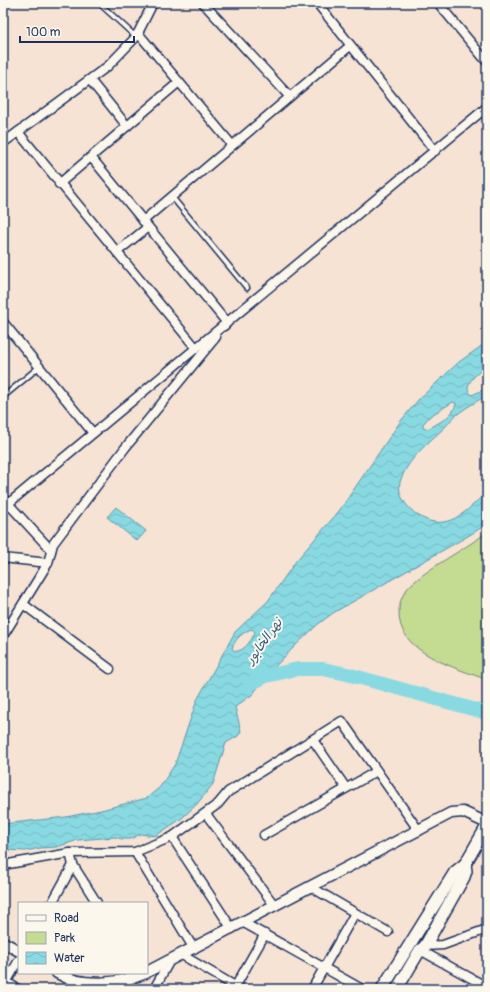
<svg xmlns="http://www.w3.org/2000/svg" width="490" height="992" font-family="Pangolin,'Playpen Sans Arabic',sans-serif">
  <defs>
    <pattern id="water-waves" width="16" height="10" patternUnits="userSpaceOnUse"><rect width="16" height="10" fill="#88d9e1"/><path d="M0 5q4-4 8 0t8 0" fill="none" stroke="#75bbc3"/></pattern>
  </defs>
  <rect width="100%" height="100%" fill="#f6e3d4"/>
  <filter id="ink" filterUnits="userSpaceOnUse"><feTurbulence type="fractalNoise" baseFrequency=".025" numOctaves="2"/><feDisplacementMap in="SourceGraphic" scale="8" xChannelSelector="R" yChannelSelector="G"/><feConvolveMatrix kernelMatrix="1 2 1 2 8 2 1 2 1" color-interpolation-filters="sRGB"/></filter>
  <g filter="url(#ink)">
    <path fill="#c4db92" stroke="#708578" d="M487,532V680C456,667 397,654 399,611C399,600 405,589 414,582C436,563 464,550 487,532Z"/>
    <g fill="url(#water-waves)" stroke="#5c95ad" fill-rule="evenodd">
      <path d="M487,342V367C479,371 460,386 472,395L487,388V395C478,401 468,406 459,413C453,417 449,423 444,428C428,443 409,458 401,479C392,500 423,526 443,522C460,520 475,503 487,491V524L468,536L333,613L317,625L293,648L266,676L253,694L235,707L241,731L238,736L226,743L213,784L197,804L181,819L155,836L140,834L131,839H122L115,837L78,840L57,847L40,848L26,851L3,850V824L66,817L101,810L147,798L160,787L175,764L197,700L235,632L268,601L296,561L339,511L400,422L418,400L459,362ZM453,402L456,403C454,417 439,422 428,429L423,428V424L430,416ZM252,629L255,632C252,640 243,653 234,651L232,648C235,639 244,631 252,629Z"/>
      <path d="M116,507L146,531L137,541L107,517Z"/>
    </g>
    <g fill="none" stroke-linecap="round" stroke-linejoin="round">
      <path stroke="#88d9e1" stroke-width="14" d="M250,684L266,676L298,669H323L347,674L487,713"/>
      <g stroke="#1b2f5e" stroke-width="7">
        <g id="service">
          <path d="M99,3L136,37"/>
          <path d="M172,197L247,288"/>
          <path d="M3,397L39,367"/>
        </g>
      </g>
      <g stroke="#1b2f5e" stroke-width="11">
        <g id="minor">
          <path d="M203,3L289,96"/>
          <path d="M317,3L435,151"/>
          <path d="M438,3L487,62"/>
          <path d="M138,33L232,145"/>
          <path d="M90,80L127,126"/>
          <path d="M18,132L196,348"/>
          <path d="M3,143L108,66L136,37L153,3"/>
          <path d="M91,157L227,323L224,326"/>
          <path d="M59,184L179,82"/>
          <path d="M143,221L350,46"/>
          <path d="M117,252L148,227"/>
          <path d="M3,322L93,433"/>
          <path d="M3,498L51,550"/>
          <path d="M3,508L487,107"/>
          <path d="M3,558L48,563"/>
          <path d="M23,604L110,669"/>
          <path d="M3,636L48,563L53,544L125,448L216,337"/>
          <path d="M313,740L346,788"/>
          <path d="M206,814L275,906"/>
          <path d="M264,835L377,771"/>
          <path d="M172,837L232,929"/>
          <path d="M135,852L194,949"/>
          <path d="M70,853L73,865L97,903"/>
          <path d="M3,865L70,853L135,852L172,837L218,804L228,792L342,721L419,831"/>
          <path d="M311,887L388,932"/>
          <path d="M52,903L73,865"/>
          <path d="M244,923L362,989"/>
          <path d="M425,946L443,945L487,929"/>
          <path d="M420,950L487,987"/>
          <path d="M182,955L240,989"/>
          <path d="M3,980L18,989"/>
          <path d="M104,982L116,989"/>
          <path d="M3,988L19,960"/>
          <path d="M154,989L169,962"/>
          <path d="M234,989L265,934"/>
          <path d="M312,989L355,913"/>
        </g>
      </g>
      <g stroke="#1b2f5e" stroke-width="13">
        <g id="tertiary">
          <path d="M3,942L19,951"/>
          <path d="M147,972L451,813L463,812L487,823"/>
          <path d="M57,973C83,988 119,984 146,973"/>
        </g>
      </g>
      <g stroke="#1b2f5e" stroke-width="14">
        <g id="secondary">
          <path d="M382,989L455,872L465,864L487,826"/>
          <path d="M397,989L420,950L425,946L464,877L466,871L465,864"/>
        </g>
      </g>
      <use href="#service" stroke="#fbf7ec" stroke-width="4"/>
      <use href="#minor" stroke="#fbf7ec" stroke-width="8"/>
      <use href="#tertiary" stroke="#fbf7ec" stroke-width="10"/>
      <use href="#secondary" stroke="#fbf7ec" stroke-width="11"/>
    </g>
  </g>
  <g text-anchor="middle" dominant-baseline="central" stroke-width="4" stroke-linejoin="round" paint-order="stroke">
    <g font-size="13" font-style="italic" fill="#365a7f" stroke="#fbf7ec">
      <text transform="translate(264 641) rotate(-54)">نهر الخابور</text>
    </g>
  </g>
  <rect width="490" height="992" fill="none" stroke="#fbf7ec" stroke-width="16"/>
  <rect x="8" y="8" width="474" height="976" fill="none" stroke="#1b2f5e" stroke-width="1.5" filter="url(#ink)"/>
  <rect x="18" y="902" width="130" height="72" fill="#fbf7ec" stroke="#a1a7b3"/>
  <rect x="26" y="915" width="20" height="6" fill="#fbf7ec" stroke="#a1a7b3"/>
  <text x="54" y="922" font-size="12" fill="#1b2f5e">Road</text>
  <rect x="26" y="932" width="20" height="12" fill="#c4db92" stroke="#a1a7b3"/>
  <text x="54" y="942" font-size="12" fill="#1b2f5e">Park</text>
  <rect x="26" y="952" width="20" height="12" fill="url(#water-waves)" stroke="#a1a7b3"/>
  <text x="54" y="962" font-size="12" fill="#1b2f5e">Water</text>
  <path d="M20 36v6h114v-6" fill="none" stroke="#1b2f5e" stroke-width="2"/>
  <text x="26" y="36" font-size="12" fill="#1b2f5e" stroke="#fbf7ec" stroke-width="3" paint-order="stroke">100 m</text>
</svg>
